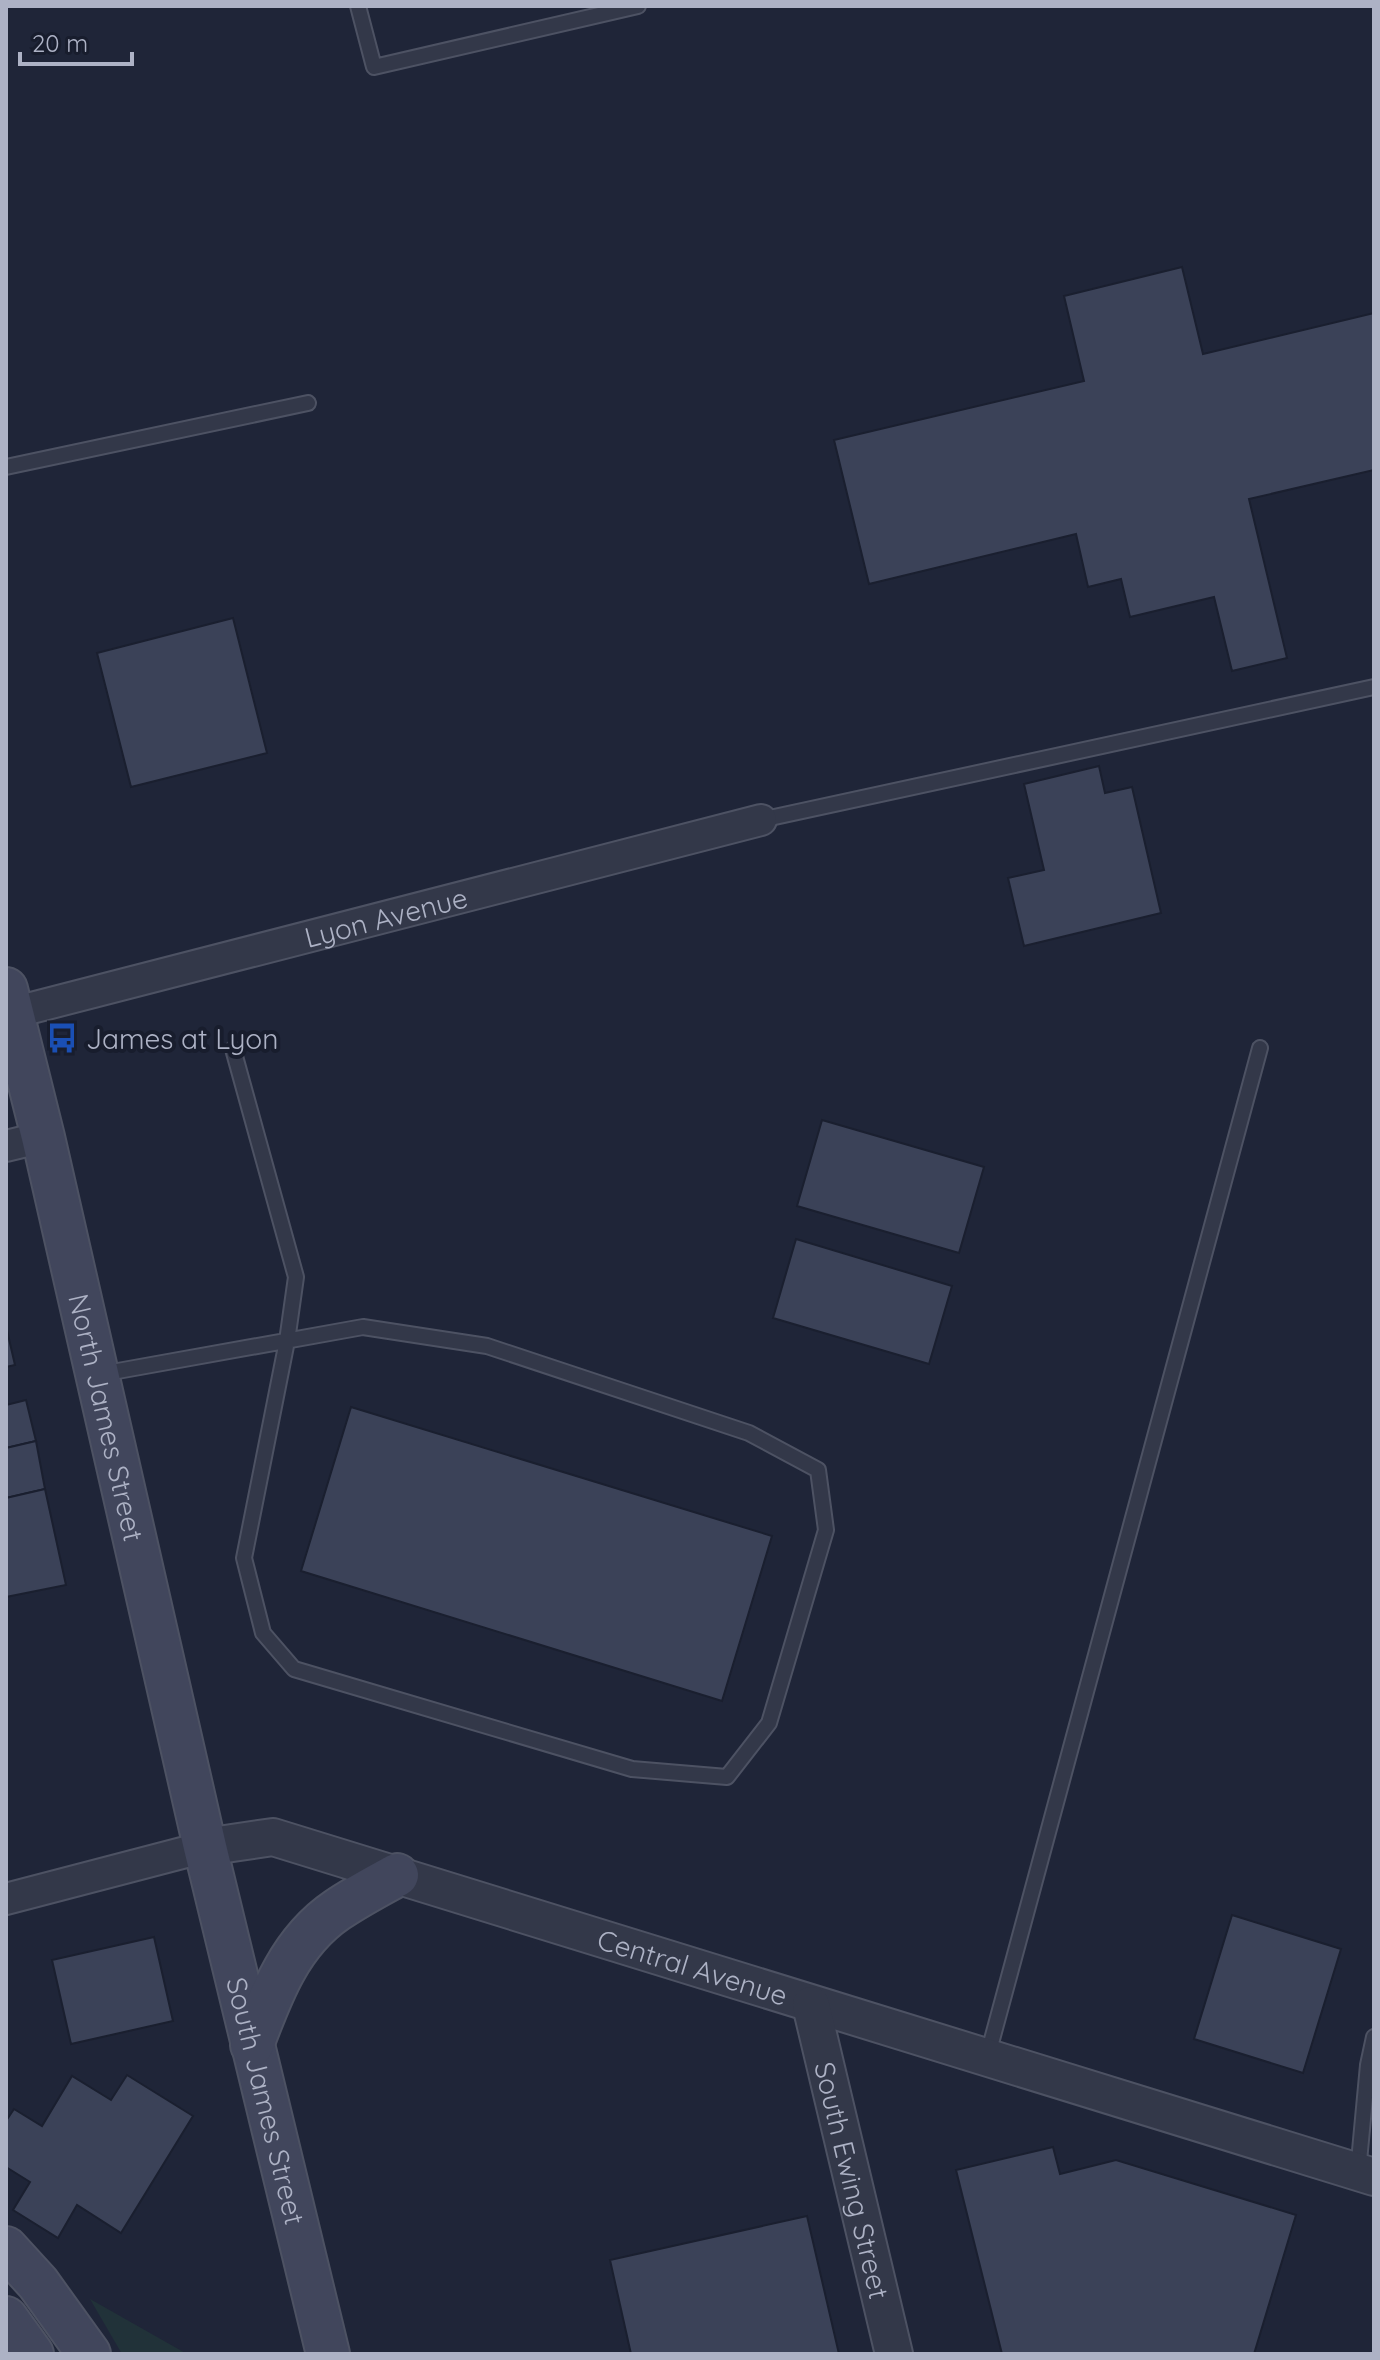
<svg xmlns="http://www.w3.org/2000/svg" width="1380" height="2360" font-family="Quicksand,sans-serif">
  <rect width="100%" height="100%" fill="#1f2538"/>
  <path fill="#213239" d="M90,2299L187,2354H122Z"/>
  <g fill="#3b4258" stroke="#1a1f2f" stroke-width="2">
    <path d="M1182,267L1203,354L1374,313V470L1249,499L1287,658L1232,671L1214,597L1130,617L1121,579L1088,587L1076,534L869,584L834,440L1084,381L1064,296Z"/>
    <path d="M233,618L267,753L131,787L97,653Z"/>
    <path d="M1099,766L1105,793L1132,787L1161,913L1024,946L1008,878L1044,870L1024,784Z"/>
    <path d="M822,1120L984,1167L959,1253L797,1206Z"/>
    <path d="M796,1239L952,1286L929,1364L773,1318Z"/>
    <path d="M6,1326L15,1365L6,1367Z"/>
    <path d="M26,1400L36,1441L6,1448V1405Z"/>
    <path d="M351,1407L772,1536L722,1701L301,1571Z"/>
    <path d="M36,1441L45,1489L6,1498V1448Z"/>
    <path d="M45,1489L66,1585L6,1597V1498Z"/>
    <path d="M1232,1915L1341,1949L1303,2073L1194,2039Z"/>
    <path d="M154,1937L173,2021L71,2044L52,1960Z"/>
    <path d="M127,2075L193,2116L121,2233L77,2205L58,2238L13,2210L30,2182L6,2167V2121L14,2109L42,2126L72,2076L111,2100Z"/>
    <path d="M1053,2147L1060,2174L1116,2160L1296,2215L1254,2354H1002L956,2170Z"/>
    <path d="M807,2216L839,2354H631L610,2260Z"/>
  </g>
  <g fill="none" stroke-linecap="round" stroke-linejoin="round">
    <g stroke="#4d5263" stroke-width="18">
      <g id="service">
        <path d="M358,6L374,67L638,6"/>
        <path d="M6,467L308,403"/>
        <path d="M761,820L1374,687"/>
        <path d="M101,1374L363,1327L487,1346L749,1433L818,1470L826,1530L769,1723L727,1777L632,1769L294,1669L263,1633L244,1558L287,1341L296,1277L233,1049"/>
        <path d="M987,2058L1260,1048"/>
        <path d="M1358,2172L1368,2065L1374,2037"/>
      </g>
    </g>
    <g stroke="#4d5263" stroke-width="34">
      <g id="minor">
        <path id="s1" d="M12,1013L761,820"/>
        <path d="M6,1146L43,1137"/>
        <path d="M6,1899L205,1847"/>
      </g>
    </g>
    <g stroke="#4d5263" stroke-width="40">
      <g id="tertiary">
        <path id="s2" d="M205,1847L273,1837L1374,2177"/>
        <path id="s3" d="M811,2005L894,2354"/>
      </g>
    </g>
    <g stroke="#4d5263" stroke-width="46">
      <g id="secondary">
        <path id="s4" d="M6,989L43,1137L205,1847L328,2354"/>
        <path d="M252,2045C271,1994 290,1942 337,1910C356,1897 377,1886 397,1875"/>
        <path d="M6,2248L38,2283L89,2354"/>
        <path d="M6,2318L32,2354"/>
      </g>
    </g>
    <use href="#service" stroke="#333849" stroke-width="14"/>
    <use href="#minor" stroke="#333849" stroke-width="30"/>
    <use href="#tertiary" stroke="#333849" stroke-width="36"/>
    <use href="#secondary" stroke="#41465c" stroke-width="42"/>
  </g>
  <defs>
    <g id="bus-bare" transform="scale(2.4)"><path d="M-5-6H5V4H4V6H2V4H-2V6H-4V4H-5ZM-3.5-4V0h7V-4ZM-3.5 1.2v1.5H-2V1.2ZM2 1.2v1.5H3.5V1.2Z" fill="#1a4fb4" stroke="#181d2d" stroke-width="2.5" paint-order="stroke"/></g>
  </defs>
  <g fill-rule="evenodd">
    <use href="#bus-bare" x="62" y="1038"/>
  </g>
  <g text-anchor="middle" dominant-baseline="central" stroke-width="8" stroke-linejoin="round" paint-order="stroke">
    <g font-size="28" fill="#adb2c5" stroke="#181d2d">
      <text stroke="none"><textPath href="#s1" startOffset="386">Lyon Avenue</textPath></text>
      <text stroke="none"><textPath href="#s4" startOffset="440">North James Street</textPath></text>
      <text stroke="none"><textPath href="#s2" startOffset="508">Central Avenue</textPath></text>
      <text stroke="none"><textPath href="#s4" startOffset="1142">South James Street</textPath></text>
      <text stroke="none"><textPath href="#s3" startOffset="180">South Ewing Street</textPath></text>
    </g>
    <g font-size="28" fill="#adb2c5" stroke="#181d2d" text-anchor="start">
      <text x="86" y="1038">James at Lyon</text>
    </g>
  </g>
  <rect width="1380" height="2360" fill="none" stroke="#adb2c5" stroke-width="16"/>
  <path d="M20 52v12h112v-12" fill="none" stroke="#adb2c5" stroke-width="4"/>
  <text x="32" y="52" font-size="24" fill="#adb2c5" stroke="#181d2d" stroke-width="6" paint-order="stroke">20 m</text>
</svg>
